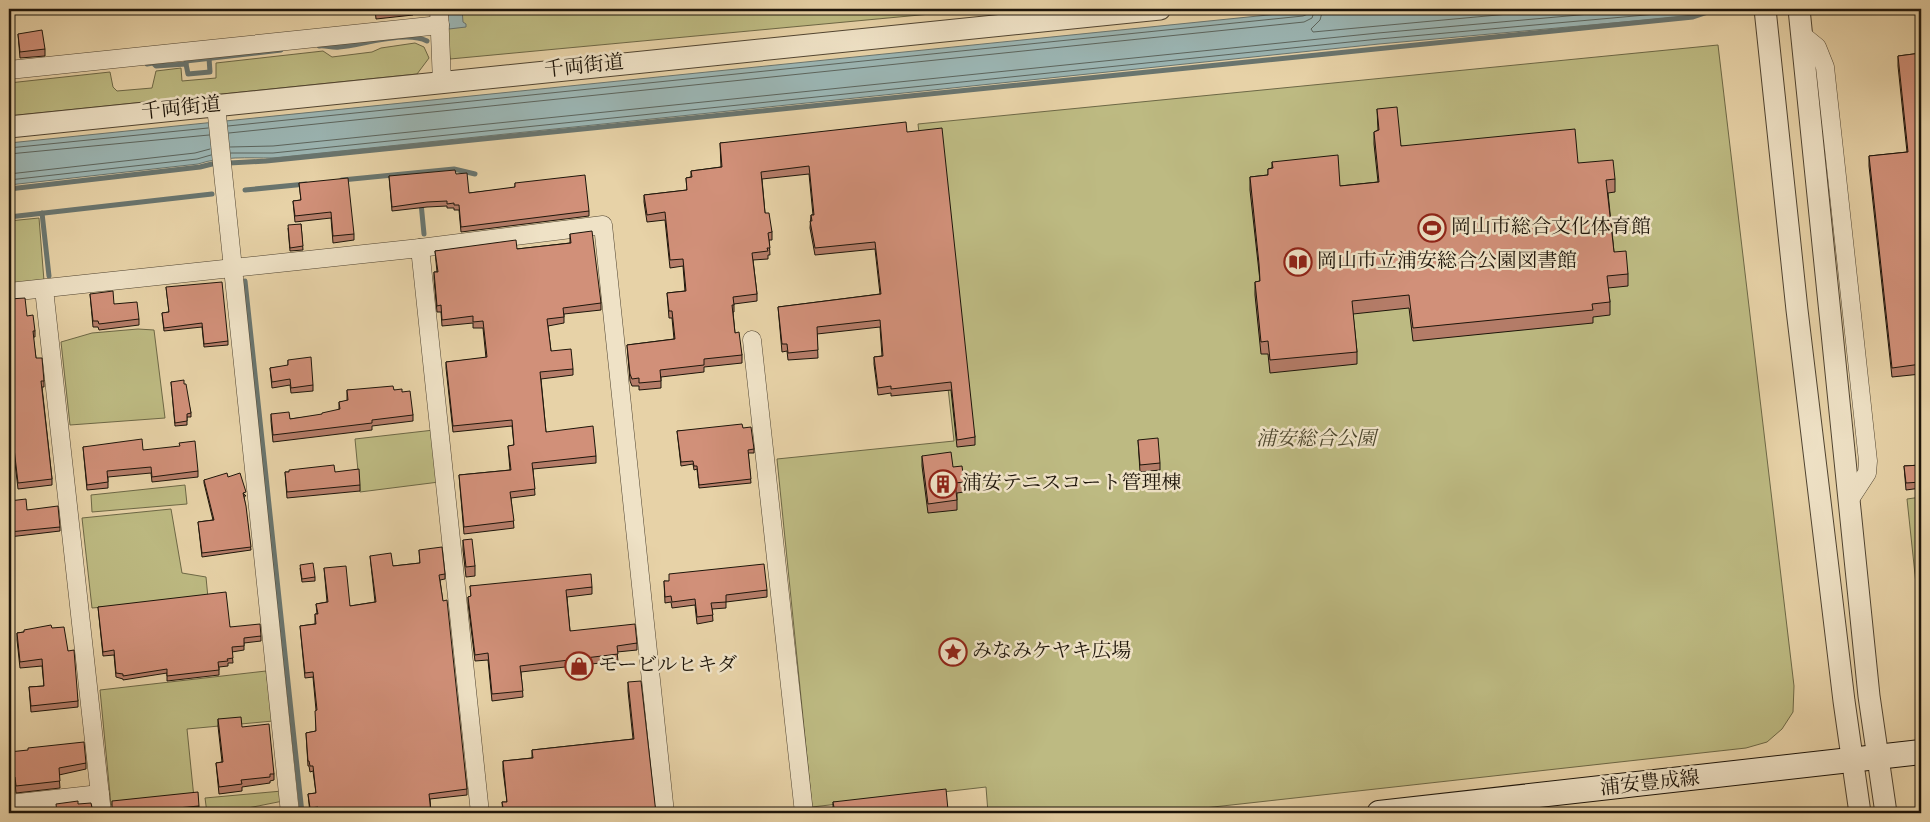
<svg xmlns="http://www.w3.org/2000/svg" width="1930" height="822" font-family="'Old Standard TT','Noto Serif JP',serif">
  <rect width="100%" height="100%" fill="#e7d2a7"/>
  <filter id="stains"><feTurbulence type="fractalNoise" baseFrequency=".004" numOctaves="4"/><feColorMatrix values="0 0 0 0 .2 0 0 0 0 .09 0 0 0 0 .02 0 0 0 .5 -.17"/></filter>
  <radialGradient id="worn" r=".72"><stop offset=".6" stop-color="#630" stop-opacity="0"/><stop offset="1" stop-color="#630" stop-opacity=".3"/></radialGradient>
  <g fill="#bdba82" stroke="#6d6846">
    <path d="M444,9H984L450,59Z"/>
    <path d="M415,43L424,47L429,58L417,74L9,116V83L110,72L113,87L117,91L152,88L156,71L181,68L182,81L216,78V63L323,51L332,57L372,52L381,48Z"/>
    <path d="M1718,45L1794,686L1793,712L1782,729L1767,742L1746,748L1159,813H988L986,787L812,807L777,459L954,441L918,124Z"/>
    <path d="M39,218L44,281L9,285V221Z"/>
    <path d="M138,329L154,330L165,418L70,425L61,342L92,333Z"/>
    <path d="M434,430L439,482L360,492L355,439Z"/>
    <path d="M185,485L187,504L92,512L91,495Z"/>
    <path d="M1921,497V631L1907,499Z"/>
    <path d="M171,509L182,573L206,577L208,598L92,608L82,518Z"/>
    <path d="M266,671L273,721L187,729L194,798L111,805L100,690Z"/>
    <path d="M282,791L283,801L248,808L246,813H207L205,798Z"/>
  </g>
  <g fill="#9bb5b3" stroke="#69756f">
    <path d="M448,9H462L463,22L466,24V27L449,29Z"/>
    <path d="M1327,9H1709L1691,16L1379,44L273,158C248,158 222,156 198,164L9,185V143Z"/>
  </g>
  <g fill="none" stroke-linecap="round" stroke-linejoin="round">
    <g stroke="#5c655e" stroke-width="1">
      <path d="M1323,9L1320,20L1311,29L1313,32L1563,9"/>
      <path d="M228,126L1303,16L1308,14L1309,9"/>
      <path d="M229,133L1304,22L1312,18L1315,9"/>
      <path d="M230,147L273,146L1378,33L1646,9"/>
      <path d="M9,148L208,128"/>
      <path d="M231,153H273L1379,39L1690,11L1696,9"/>
      <path d="M9,154L209,135"/>
      <path d="M9,174L195,153L210,149"/>
      <path d="M9,180L197,159L211,155"/>
    </g>
    <g stroke="#69756f" stroke-width="5">
      <path d="M319,46C326,45 332,48 339,47C363,45 406,30 427,41"/>
      <path d="M147,64L153,63L156,66L186,64V61L281,50"/>
      <path d="M186,64L188,74L210,72L209,58"/>
      <path d="M342,180L454,169L475,174"/>
      <path d="M9,189L200,167L212,164L266,161L394,148L1693,17L1711,11L1731,9"/>
      <path d="M245,190L306,184"/>
      <path d="M421,203L424,234"/>
      <path d="M42,213L49,276"/>
      <path d="M9,217L212,194"/>
      <path d="M245,281L302,813"/>
    </g>
    <g stroke="#504431" stroke-width="19">
      <g id="minor">
        <path d="M439,9L442,83"/>
        <path d="M1801,34L1817,47L1825,67L1868,461L1867,473L1850,499"/>
        <path d="M9,70L440,25"/>
        <path d="M216,106L290,813"/>
        <path d="M420,248L480,813"/>
        <path d="M44,289L102,813"/>
        <path d="M9,292L420,248L603,225L665,813"/>
        <path d="M752,340L804,813"/>
        <path d="M9,804L100,794"/>
      </g>
    </g>
    <g stroke="#504431" stroke-width="23">
      <g id="tertiary">
        <path d="M1765,9L1797,310L1844,701L1860,813"/>
        <path d="M1799,9L1869,696L1886,813"/>
        <path d="M9,127L1160,9"/>
      </g>
    </g>
    <g stroke="#1d150a" stroke-width="26">
      <path id="secondary" d="M1379,813L1921,752"/>
    </g>
    <use href="#minor" stroke="#efe2c6" stroke-width="18"/>
    <use href="#tertiary" stroke="#efe2c6" stroke-width="21"/>
    <use href="#secondary" stroke="#efe2c6" stroke-width="24"/>
  </g>
  <g fill="#b47c68" stroke="#1d150a">
    <path d="M375,9H413V15L376,19Z"/>
    <path d="M18,34L45,49V56L20,58Z"/>
    <path d="M1921,53V374L1892,377L1869,166V156L1907,152L1898,66V56Z"/>
    <path d="M1377,109L1401,146L1578,163L1615,179V192L1608,193L1614,252L1628,274V286L1608,288L1610,302V315L1593,317V323L1413,341L1409,308L1353,314L1357,352V364L1270,373L1268,354H1261L1255,295V282L1260,281L1250,190V177L1268,175V169L1272,168V162L1340,186L1378,182L1374,144V132L1378,130Z"/>
    <path d="M907,132L975,437V445L957,447L951,390L891,396V393L878,395L874,364V357L882,356L880,327L817,334L818,358L788,360L787,351L782,352L778,307L880,294L875,249L815,255L810,228L811,215H813L809,174L762,179L765,213L772,232V240H769L770,255H768V259L753,260L757,294V301L734,304V312H733L735,333L742,355V363L704,367V372L661,377V388L639,390V386H632L630,381L627,345L674,339L672,318H669L667,293L685,291L683,266L670,268L665,220L647,222L644,202V195L687,190L686,178L691,177V171L721,167L720,143Z"/>
    <path d="M389,176L469,193L515,188V183L589,211V216L461,232L459,210H454V208H447V206L427,207L392,211Z"/>
    <path d="M299,183L354,234V240L333,243L331,218L295,222L293,201L301,200Z"/>
    <path d="M301,224L303,250L290,251L288,228Z"/>
    <path d="M570,234L601,303V310L564,314V323L548,326L551,351L573,369V375L541,379L546,432L596,456V463L533,469L535,495L511,498L514,528L464,534L459,475L510,470L508,446L514,445L512,426L453,432L446,368V362L486,358L483,328H473V323L442,326L441,312H437L434,279V272H437L435,251L517,249L570,243Z"/>
    <path d="M166,287L228,341V345L204,347L202,327L164,331L162,313L169,312Z"/>
    <path d="M90,294L114,304L139,319V325L99,330L98,327H93Z"/>
    <path d="M9,299L27,316L35,331V337H33L36,358L44,381V387H42L52,479V485L18,489L10,419H9Z"/>
    <path d="M288,360L313,385V391L291,393L290,385L272,388L270,368L288,366Z"/>
    <path d="M171,382L184,384L191,413V417H187V425L175,426Z"/>
    <path d="M347,390H394L402,392L413,415V421L372,426V430L273,442L271,421V414L290,419L322,415L339,410V402L347,401Z"/>
    <path d="M743,428L754,449V453H748L751,483L699,488L697,469L694,470L693,464L681,466L677,431Z"/>
    <path d="M1138,440L1160,463V470L1140,472Z"/>
    <path d="M83,447L143,450L198,471V477L152,482L151,473L108,477V488L87,490Z"/>
    <path d="M922,456L953,467L964,482V492L957,493V510L928,513L922,466Z"/>
    <path d="M1921,465V488L1906,490L1904,466Z"/>
    <path d="M285,472H335L360,485V491L287,498Z"/>
    <path d="M228,477L246,496H244L251,550L202,557L198,522L213,520L204,483V480Z"/>
    <path d="M9,501L60,527V531L9,537Z"/>
    <path d="M463,540L475,566V576L466,577L463,550Z"/>
    <path d="M419,550L445,574V579L440,580L467,789V795L430,799L431,813H310L308,794L316,793L313,771L310,772L309,766H308L306,733L316,731V710L313,677L305,678L300,626L315,624V614H317L316,604L327,602L324,568L350,606L375,602L370,556L393,566L420,563Z"/>
    <path d="M300,568L315,577V581L302,582Z"/>
    <path d="M664,581L767,590V597L726,602V608L712,609L713,621L697,624L695,605L672,608L671,602L665,603Z"/>
    <path d="M470,586L592,587V594L567,597L570,631L637,643V650L617,652L618,661L521,672L523,697L492,701L488,660L475,661L468,603V597L471,596Z"/>
    <path d="M98,607L230,627L261,636V641L244,643V650L232,652L233,663H228V666L219,667V675L167,681V673L123,680V679L116,677L114,655L103,656Z"/>
    <path d="M52,628L68,651L78,701V707L31,712L29,687L44,686L42,666L20,668L17,640V633Z"/>
    <path d="M628,682L656,813H503L502,802H507L503,770V761L532,758V750L633,739L628,691Z"/>
    <path d="M218,719L242,727L274,774V780L270,781V783L242,787V791L219,794L216,763L222,762L218,726Z"/>
    <path d="M9,752L86,763V769L59,775L60,788L16,793L15,783L9,784Z"/>
    <path d="M833,802L948,810V813H833Z"/>
    <path d="M199,806V812L186,813H110Z"/>
  </g>
  <g fill="#d19079" stroke="#1d150a">
    <path d="M376,9H398L376,11Z"/>
    <path d="M42,30L45,49L20,52L18,34Z"/>
    <path d="M1921,53V364L1892,368L1869,156L1908,152L1898,56Z"/>
    <path d="M1397,107L1401,146L1575,129L1578,163L1613,160L1615,179L1606,180L1614,252L1626,251L1628,274L1607,276L1610,302L1592,304L1593,310L1413,328L1409,295L1352,301L1357,352L1270,360L1268,341L1261,342L1255,282L1260,281L1259,264L1250,177L1268,175V169L1273,168L1272,162L1338,155L1340,186L1379,182L1374,132L1379,130L1377,109Z"/>
    <path d="M906,122L907,132L942,128L975,437L957,440L951,382L891,389V386L878,388L874,357L883,356L880,320L817,327L818,350L788,353L787,344H782L778,307L881,294L875,242L815,248L810,221H812L811,215H814L809,166L761,172L765,213H769L772,232L768,233L770,248H767L768,251L752,253L757,294L733,297L734,305H732L735,333L739,332L742,355L704,359V365L660,370L661,381L639,383V378L632,379L630,374L627,345L675,339L672,311H669L667,293L686,291L683,259L670,260L665,212L647,215L644,195L687,190L686,178L692,177L691,171L722,167L720,143Z"/>
    <path d="M455,170L456,174L467,173L469,193L515,187V183L585,175L589,211L461,227L459,205H454V203L447,204V201L427,202L392,207L389,176Z"/>
    <path d="M348,178L354,234L333,236L331,212L295,216L293,201L301,200L299,183Z"/>
    <path d="M301,224L303,246L290,248L288,225Z"/>
    <path d="M592,231L601,303L563,308L564,317L547,319L551,351L571,349L573,369L540,372L546,432L593,426L596,456L532,463L535,489L510,492L514,521L464,527L459,475L511,470L508,446L514,445L512,420L453,426L446,362L487,357L483,321L473,322V316L442,320L441,305L437,306L434,272H438L435,251L516,240L517,249L571,243L570,234Z"/>
    <path d="M222,282L228,341L204,344L202,323L164,328L162,313L169,312L166,287Z"/>
    <path d="M113,291L114,304L137,302L139,319L99,324L98,321H93L90,294Z"/>
    <path d="M25,298L27,316L33,315L35,331H33L36,358H42L44,381H41L52,479L18,483L10,413H9V299Z"/>
    <path d="M311,357L313,385L291,388L290,379L272,382L270,368L288,365V360Z"/>
    <path d="M184,380V384H186L191,413L187,414V421L175,423L171,382Z"/>
    <path d="M393,386L394,390L402,389V392L410,391L413,415L372,420V423L273,435L271,414L289,412L290,419L322,414V413L340,409L339,402L348,400L347,390Z"/>
    <path d="M742,424L743,428L751,427L754,449L748,450L751,479L699,485L697,466H694L693,461L681,462L677,431Z"/>
    <path d="M1158,438L1160,463L1140,465L1138,440Z"/>
    <path d="M142,439L143,450L180,446L179,443L195,441L198,471L152,477L151,467L107,471L108,482L87,485L83,447Z"/>
    <path d="M951,452L953,467L962,466L964,482L955,483L957,500L928,504L922,456Z"/>
    <path d="M334,465L335,472L359,469L360,485L287,492L285,472H289V470Z"/>
    <path d="M1921,465V482L1906,483L1904,466Z"/>
    <path d="M227,473L228,477L240,473L246,492L243,493L246,506L251,547L202,553L198,522L214,520L204,480Z"/>
    <path d="M26,499L27,510L58,506L60,527L9,532V501Z"/>
    <path d="M472,539L475,566L466,567L463,540Z"/>
    <path d="M442,547L445,574L439,575L443,601L447,600L467,789L429,794L431,813H318V807L310,808L308,794L316,793L313,766H310L309,761H308L306,733L316,731L315,711L317,710L313,672L305,673L300,626L316,624L315,614H318L316,604L328,602L324,568L346,566L350,606L376,602L370,556L391,553L393,566L420,563L419,550Z"/>
    <path d="M313,563L315,577L302,579L300,565Z"/>
    <path d="M764,564L767,590L726,595V602L711,603L713,615L697,617L695,599L672,602L671,596L665,597L664,581H669V574Z"/>
    <path d="M591,574L592,587L566,590L570,631L635,624L637,643L617,646L618,654L520,666L523,691L492,694L488,653L475,655L468,597L471,596L470,586Z"/>
    <path d="M226,592L230,627L260,624L261,636L244,638V646L232,647L233,658L227,659L228,661L218,662L219,670L167,676V669L123,676V674L116,673L114,650L103,652L98,607Z"/>
    <path d="M51,625L52,628L64,627L68,651L74,650L78,701L31,706L29,687L44,686L42,659L20,662L17,633L24,632V630Z"/>
    <path d="M641,681L656,813H504L502,802H507L503,761L533,758L532,750L634,739L628,682Z"/>
    <path d="M241,717L242,727L269,724L274,774H270V777L241,780L242,784L219,787L216,763L223,762L218,719Z"/>
    <path d="M84,742L86,763L59,768L60,781L16,786L15,777H9V752L28,750V748Z"/>
    <path d="M946,789L948,810L914,813H835L833,802Z"/>
    <path d="M198,792L199,806L177,808L178,813H110L112,811V801Z"/>
    <path d="M78,801V804L91,803L93,813H57L56,804Z"/>
  </g>
  <defs>
    <g id="stadium-ring" transform="scale(1.4375)"><circle r="9.5" fill="#efe2c6" stroke="#8f2418" stroke-width="1.5"/><path d="M0-5a6.5 5 0 1 0 0 10a6.5 5 0 1 0 0-10ZM-3.5-1.8h7v3.6h-7Z" fill="#8f2418"/></g>
    <g id="library-ring" transform="scale(1.4375)"><circle r="9.5" fill="#efe2c6" stroke="#8f2418" stroke-width="1.5"/><path d="M-6-4Q-3-5.5-.7-3.5V5Q-3 3-6 4ZM6-4Q3-5.5 .7-3.5V5Q3 3 6 4Z" fill="#8f2418"/></g>
    <g id="building-ring" transform="scale(1.4375)"><circle r="9.5" fill="#efe2c6" stroke="#8f2418" stroke-width="1.5"/><path d="M-4-6H4V6H1V3H-1V6H-4ZM-2.5-4.3h1.7v1.8h-1.7ZM.8-4.3h1.7v1.8H.8ZM-2.5-1h1.7V.8h-1.7ZM.8-1h1.7V.8H.8Z" fill="#8f2418"/></g>
    <g id="sight-ring" transform="scale(1.4375)"><circle r="9.5" fill="#efe2c6" stroke="#8f2418" stroke-width="1.5"/><path d="M0-6L1.8-2.2L6-1.7L2.9 1.2L3.7 5.4L0 3.3L-3.7 5.4L-2.9 1.2L-6-1.7L-1.8-2.2Z" fill="#8f2418"/></g>
    <g id="shop-ring" transform="scale(1.4375)"><circle r="9.5" fill="#efe2c6" stroke="#8f2418" stroke-width="1.5"/><path d="M-5-2.5h2.3a2.7 3.5 0 0 1 5.4 0H5L5.5 6h-11ZM-1.5-2.5h3a1.5 2.3 0 0 0-3 0Z" fill="#8f2418"/></g>
  </defs>
  <g fill-rule="evenodd">
    <use href="#stadium-ring" x="1432" y="228"/>
    <use href="#library-ring" x="1298" y="262"/>
    <use href="#building-ring" x="943" y="484"/>
    <use href="#sight-ring" x="953" y="652"/>
    <use href="#shop-ring" x="579" y="666"/>
  </g>
  <g text-anchor="middle" dominant-baseline="central" stroke-width="5" stroke-linejoin="round" paint-order="stroke">
    <g font-size="20" fill="#1d150a" stroke="#efe2c6">
      <text transform="translate(584 67) rotate(-6)">千両街道</text>
      <text transform="translate(181 109) rotate(-6)">千両街道</text>
      <text transform="translate(1650 784) rotate(-6)">浦安豊成線</text>
    </g>
    <g font-size="20" fill="#1d150a" stroke="#efe2c6" text-anchor="start">
      <text x="1451" y="228">岡山市総合文化体育館</text>
      <text x="1317" y="262">岡山市立浦安総合公園図書館</text>
      <text x="962" y="484">浦安テニスコート管理棟</text>
      <text x="972" y="652">みなみケヤキ広場</text>
      <text x="598" y="666">モービルヒキダ</text>
    </g>
    <g font-size="20" font-style="italic" fill="#4d472e" stroke="#efe2c6">
      <text x="1316" y="440">浦安総合公園</text>
    </g>
  </g>
  <rect width="1930" height="822" fill="none" stroke="#e7d2a7" stroke-width="30"/>
  <rect x="10" y="10" width="1910" height="802" fill="none" stroke="#1d150a" stroke-width="2.5"/>
  <rect x="15" y="15" width="1900" height="792" fill="none" stroke="#1d150a"/>
  <rect width="100%" height="100%" filter="url(#stains)"/>
  <rect width="100%" height="100%" fill="url(#worn)"/>
</svg>
